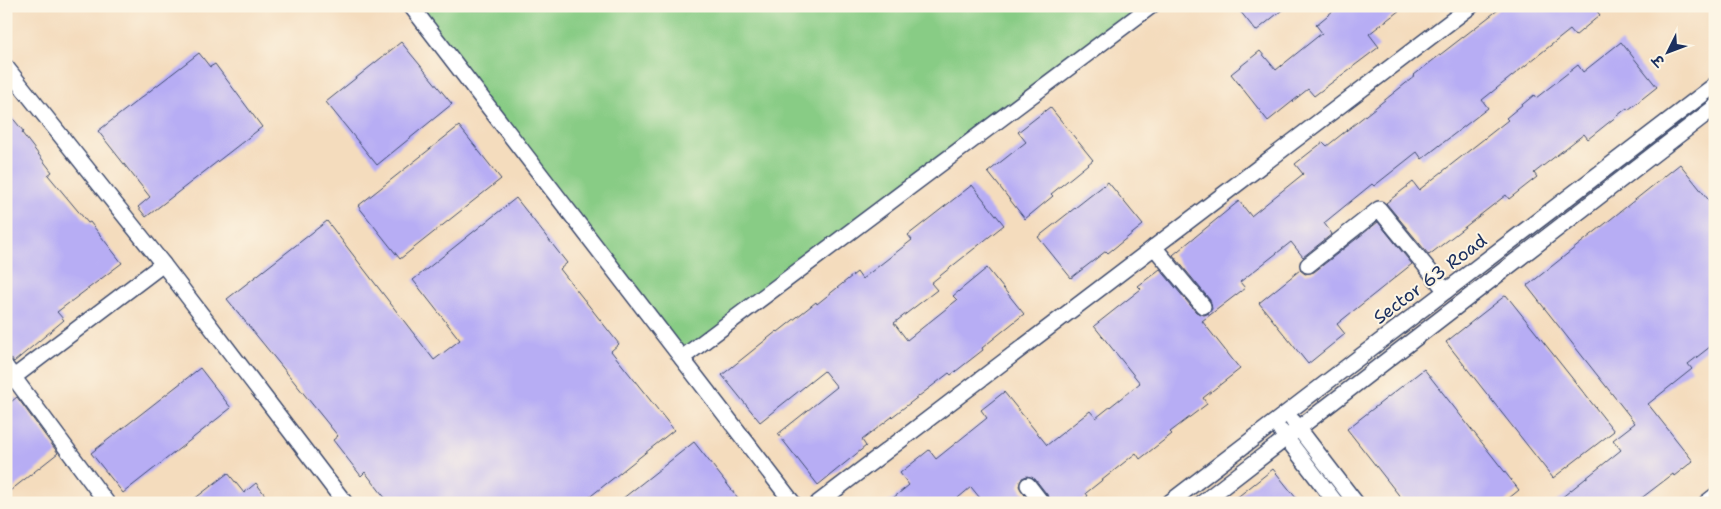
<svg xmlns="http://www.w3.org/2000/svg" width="1721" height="509" font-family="'Shantell Sans','Playpen Sans Deva',sans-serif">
  <rect width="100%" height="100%" fill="#fcf5e5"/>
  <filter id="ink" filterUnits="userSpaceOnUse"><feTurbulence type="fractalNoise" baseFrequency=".02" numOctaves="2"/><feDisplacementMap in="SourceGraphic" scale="10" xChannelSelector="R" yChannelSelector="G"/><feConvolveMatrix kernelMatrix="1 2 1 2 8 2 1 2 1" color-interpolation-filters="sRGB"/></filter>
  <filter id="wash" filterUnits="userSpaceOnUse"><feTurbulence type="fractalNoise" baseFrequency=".0096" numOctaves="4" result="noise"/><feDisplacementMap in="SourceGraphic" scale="20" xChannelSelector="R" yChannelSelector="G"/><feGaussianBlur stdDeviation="1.12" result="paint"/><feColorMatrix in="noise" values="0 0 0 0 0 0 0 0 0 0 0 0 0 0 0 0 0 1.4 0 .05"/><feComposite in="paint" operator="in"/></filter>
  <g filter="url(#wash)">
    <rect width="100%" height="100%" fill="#f4dcbd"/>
    <path fill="#88cc85" stroke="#527e72" d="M411,6H1151L682,358Z"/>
    <g id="blocks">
      <g fill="#b7adf4">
        <path d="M1236,6H1287L1256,31Z"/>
        <path d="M1339,6H1405L1369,34L1379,47L1314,96L1308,89L1268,121L1231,74L1260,51L1276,70L1322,33L1316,25Z"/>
        <path d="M1503,6H1593L1600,15L1575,36L1570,30L1482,100L1488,108L1422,159L1417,152L1374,186L1372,184L1324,223L1332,234L1303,257L1291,242L1240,282L1245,288L1202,321L1240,369L1203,398L1207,404L1170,432L1172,434L1140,459L1136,453L1086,493L1088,496L1080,503H1051L1049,497L1035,479L1027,476L1022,478L1019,486L1030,503H984L971,487L952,503H887L909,485L900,473L929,450L936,459L987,418L981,410L1004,392L1047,445L1090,411L1096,418L1140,383L1094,326L1141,289L1138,286L1160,269L1196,312L1204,315L1209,313L1212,309L1210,300L1173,255L1239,201L1251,216L1303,174L1295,164L1323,142L1327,146L1415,76L1414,75Z"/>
        <path d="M401,42L452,104L377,165L326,102Z"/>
        <path d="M1621,42L1657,87L1628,110L1627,108L1588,139L1584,134L1534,173L1537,177L1509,199L1506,195L1429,255L1386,203L1413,182L1419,190L1508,120L1506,118L1534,95L1536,98L1578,65L1583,72Z"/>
        <path d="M199,53L210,67L215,64L262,127L146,217L138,207L150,197L98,131Z"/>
        <path d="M1050,107L1093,160L1051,194L1053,196L1025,219L988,172L1026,142L1018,132Z"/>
        <path d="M6,110L24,132L22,133L52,172L48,175L88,223L90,222L122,263L57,312L64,320L14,362L6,352Z"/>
        <path d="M459,126L501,179L400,259L358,206Z"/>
        <path d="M1680,164L1715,208V343L1688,364L1692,369L1648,404L1693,461L1674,476L1673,474L1635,503H1555L1621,450L1613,440L1635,423L1527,286Z"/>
        <path d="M1108,182L1143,225L1108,253L1106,251L1071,278L1038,237Z"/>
        <path d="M972,185L1004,225L931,283L937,290L894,323L907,340L957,300L953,296L987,268L1024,314L982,348L983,350L951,375L949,373L862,440L866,446L818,485L778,434L837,387L824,371L760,422L722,375L777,331L778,332L816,302L817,304L857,272L862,279L912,240L908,235Z"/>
        <path d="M516,198L567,263L560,269L619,344L611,351L674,430L582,503H389L365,472L361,476L333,440L338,436L227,299L327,221L434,360L460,340L413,280Z"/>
        <path d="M1378,222L1412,264L1337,324L1345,334L1308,364L1259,303L1300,270L1305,274L1314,272Z"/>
        <path d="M1506,295L1614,431L1553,478L1446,342Z"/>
        <path d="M200,368L231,408L123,493L91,453Z"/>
        <path d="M1424,369L1519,490L1503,503H1405L1347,429Z"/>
        <path d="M17,397L58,453L6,494V406Z"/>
        <path d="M694,442L742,503H617Z"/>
        <path d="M1273,469L1300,503H1230Z"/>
        <path d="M228,473L244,493L256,483L271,503H189Z"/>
      </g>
    </g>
  </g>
  <g filter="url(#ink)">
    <use href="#blocks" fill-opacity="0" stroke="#3c496c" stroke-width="1"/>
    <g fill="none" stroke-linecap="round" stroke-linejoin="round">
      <g stroke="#3c496c" stroke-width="18">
        <g id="minor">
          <path d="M411,6L793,503"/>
          <path d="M6,67L163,264L345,503"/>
          <path d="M1154,247L1203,306"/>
          <path d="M1308,265L1379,209L1446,291"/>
          <path d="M682,358L1151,6"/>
          <path d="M6,367L107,503"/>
          <path d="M6,383L163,264"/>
          <path d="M1293,421L1356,503"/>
          <path d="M1281,431L1336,503"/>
          <path d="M1028,485L1042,503"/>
          <path d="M818,503L1471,6"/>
          <path d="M1169,503L1715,85"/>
          <path d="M1202,503L1715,107"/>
          <path d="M1706,503L1715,496"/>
        </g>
      </g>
      <use href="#minor" stroke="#fff" stroke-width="15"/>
    </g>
  </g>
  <g text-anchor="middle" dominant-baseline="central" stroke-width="4" stroke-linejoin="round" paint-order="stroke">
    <g font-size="18" fill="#1b2f5e" stroke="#fcf5e5">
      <text transform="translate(1430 279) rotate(-37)">Sector 63 Road</text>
    </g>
  </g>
  <rect width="1721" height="509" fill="none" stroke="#fcf5e5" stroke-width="25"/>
  <g transform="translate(1668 52) rotate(228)" stroke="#fcf5e5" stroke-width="4" paint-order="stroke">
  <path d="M0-4L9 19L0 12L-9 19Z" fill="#1b2f5e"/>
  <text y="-8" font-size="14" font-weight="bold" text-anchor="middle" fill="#1b2f5e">उ</text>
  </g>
</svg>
